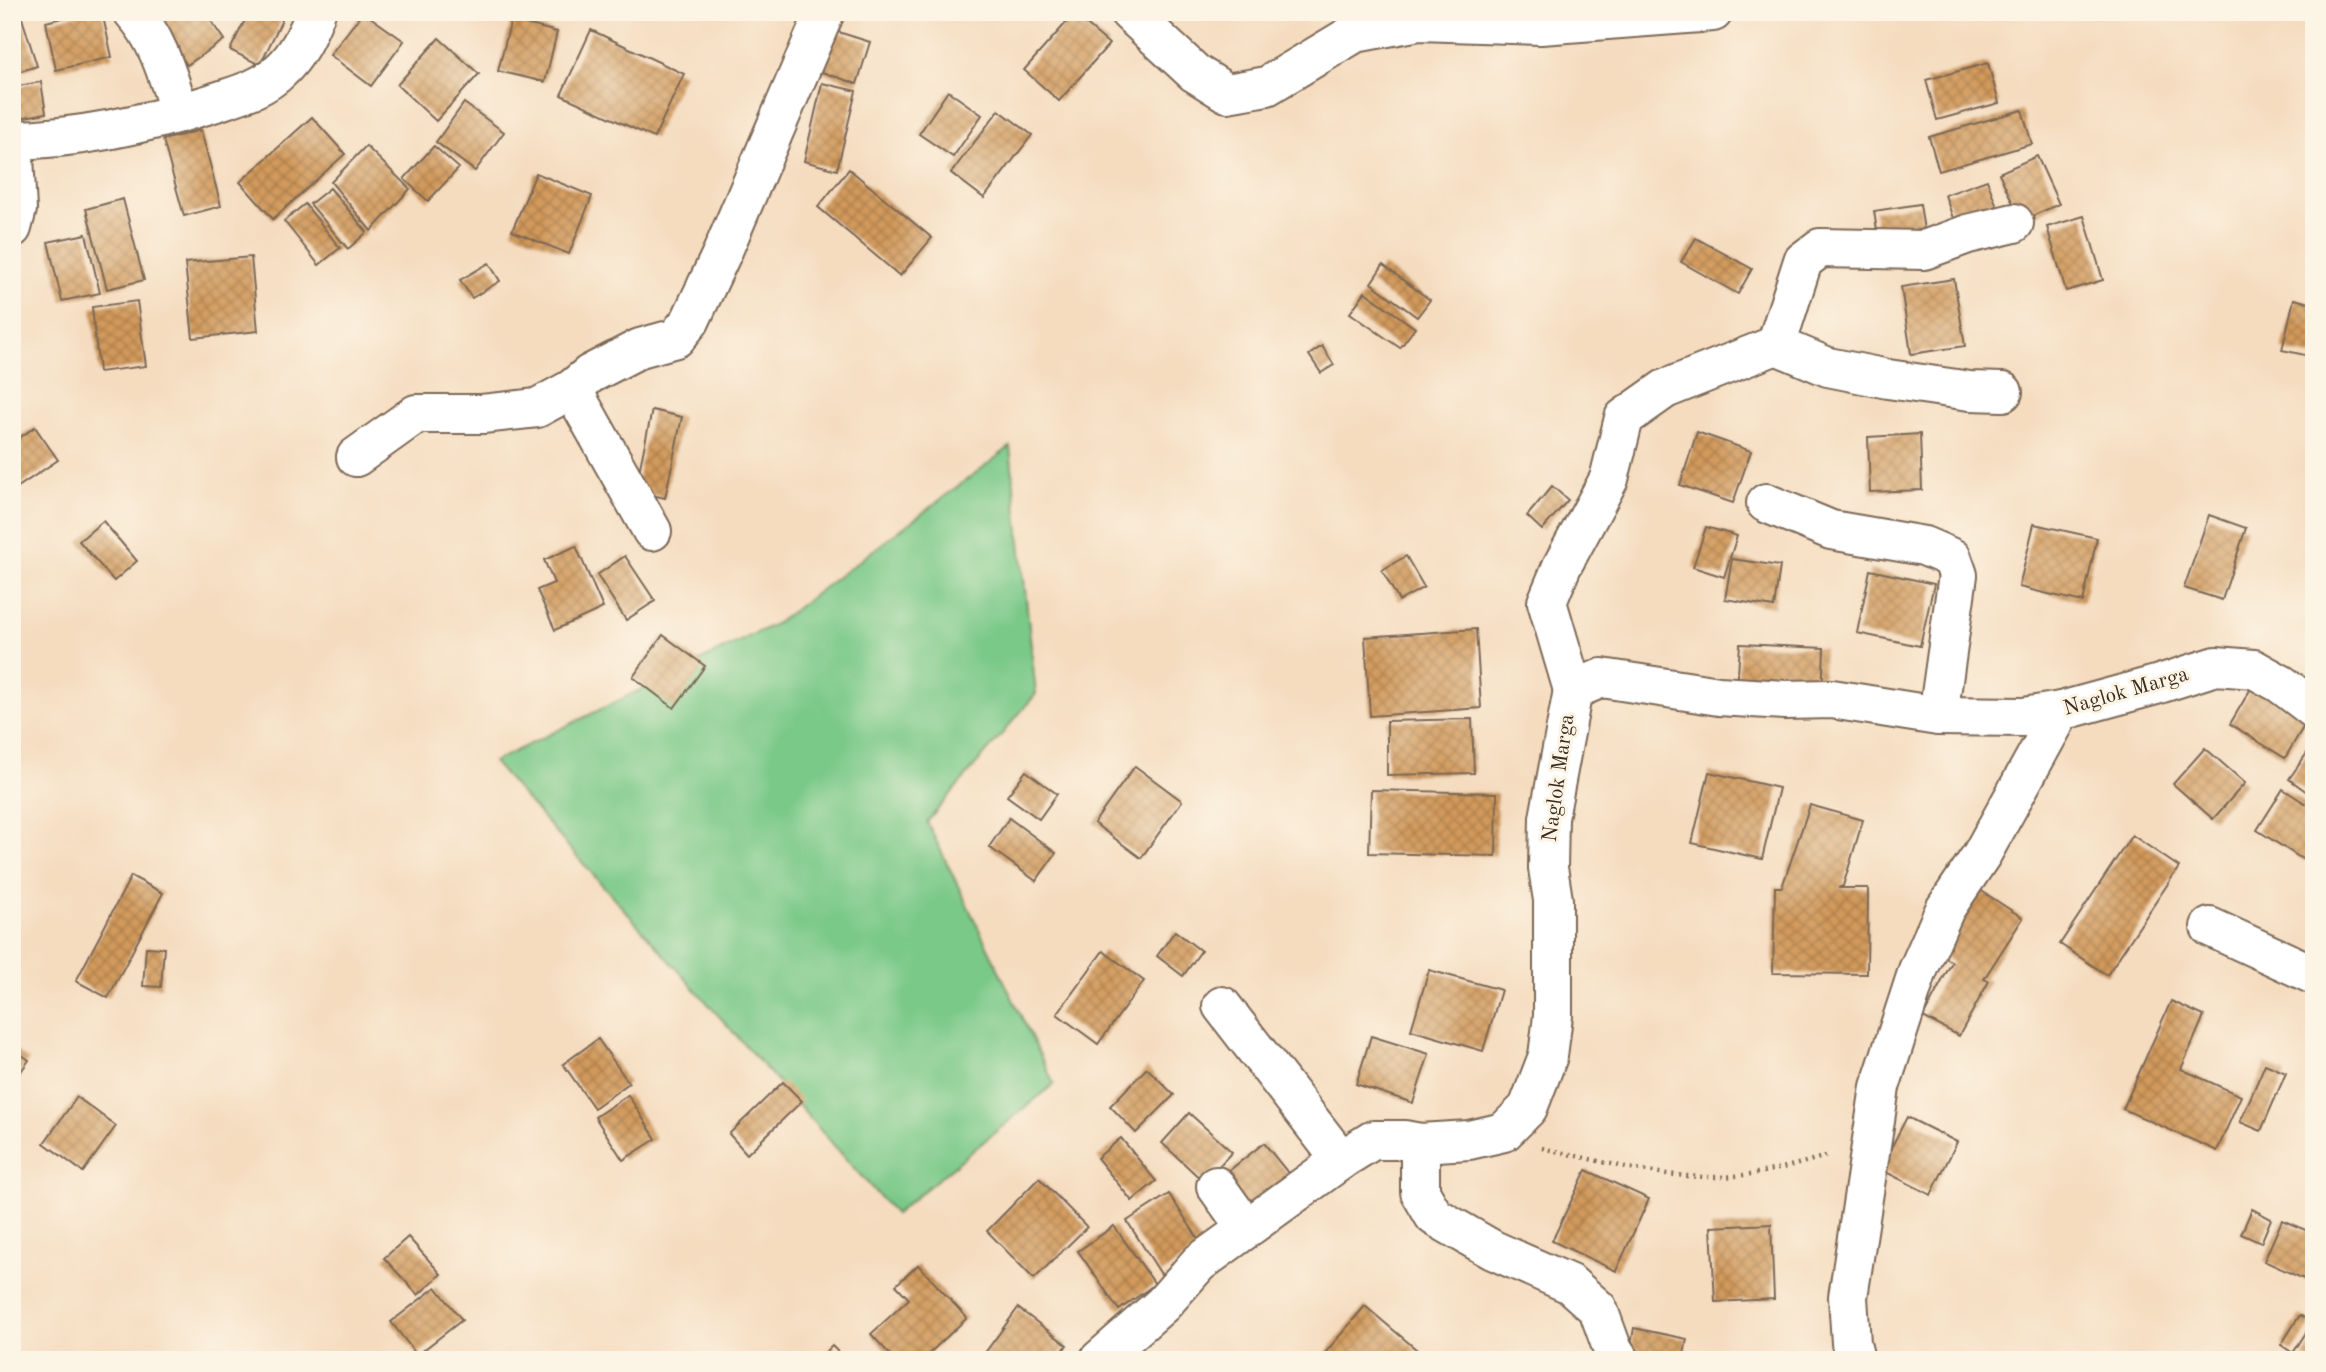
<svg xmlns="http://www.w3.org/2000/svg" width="2326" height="1372" font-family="'Old Standard TT',serif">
  <defs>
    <pattern id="building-cross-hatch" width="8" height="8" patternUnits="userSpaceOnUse" patternTransform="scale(1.75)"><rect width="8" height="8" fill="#d29a5c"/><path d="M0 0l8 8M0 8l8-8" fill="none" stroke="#ac7e4b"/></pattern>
  </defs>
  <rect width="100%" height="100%" fill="#fcf5e5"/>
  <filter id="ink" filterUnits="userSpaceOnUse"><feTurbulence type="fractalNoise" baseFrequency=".0143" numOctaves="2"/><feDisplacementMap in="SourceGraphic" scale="14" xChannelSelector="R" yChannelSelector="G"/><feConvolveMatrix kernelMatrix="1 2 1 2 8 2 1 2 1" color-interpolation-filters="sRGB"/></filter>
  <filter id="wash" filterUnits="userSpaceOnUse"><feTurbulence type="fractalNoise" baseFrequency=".00686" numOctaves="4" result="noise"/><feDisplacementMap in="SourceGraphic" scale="28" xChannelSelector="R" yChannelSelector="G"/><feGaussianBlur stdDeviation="1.57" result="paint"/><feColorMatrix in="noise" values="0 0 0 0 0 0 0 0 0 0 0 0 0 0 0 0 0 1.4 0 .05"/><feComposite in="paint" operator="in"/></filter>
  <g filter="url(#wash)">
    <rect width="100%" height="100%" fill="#f5dcbf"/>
    <path fill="#7ac988" stroke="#5a7a53" stroke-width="2" d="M1010,447L1036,694L927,822L1054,1084L895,1214L493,762L777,623Z"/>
    <g id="blocks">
      <g fill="url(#building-cross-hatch)">
        <path d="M86,12H102L112,57L56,70L46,22Z"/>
        <path d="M151,12H205L224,40L187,65Z"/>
        <path d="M249,12H271L283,18L260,65L230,50Z"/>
        <path d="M363,12L404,41L371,86L330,55Z"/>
        <path d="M1074,14L1109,44L1059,101L1024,70Z"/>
        <path d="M22,18L37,66L12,74V21Z"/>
        <path d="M511,20L557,32L545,82L498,71Z"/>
        <path d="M591,30L684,74L654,138L561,95Z"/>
        <path d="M832,30L870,42L857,84L819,71Z"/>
        <path d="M439,38L479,74L436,121L397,85Z"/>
        <path d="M1988,63L1999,103L1937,120L1926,80Z"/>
        <path d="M41,82L46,113L15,119L12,87Z"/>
        <path d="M822,83L856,91L837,170L804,161Z"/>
        <path d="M948,91L982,115L953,157L919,134Z"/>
        <path d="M464,103L504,132L475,171L436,142Z"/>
        <path d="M999,110L1032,135L984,198L951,173Z"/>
        <path d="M2022,110L2032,144L1939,171L1929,137Z"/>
        <path d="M312,117L345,154L273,219L240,182Z"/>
        <path d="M201,130L221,206L184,216L163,140Z"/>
        <path d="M366,146L410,189L371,231L331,182Z"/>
        <path d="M434,146L459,168L428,201L404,179Z"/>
        <path d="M2037,156L2059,204L2021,221L1999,173Z"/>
        <path d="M849,169L932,238L900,276L818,207Z"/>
        <path d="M536,173L592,196L569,254L512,231Z"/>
        <path d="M1987,180L1999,212L1956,227L1945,195Z"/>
        <path d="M330,188L367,232L348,249L310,204Z"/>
        <path d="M123,199L144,280L107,289L86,209Z"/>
        <path d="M305,204L340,248L319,265L284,221Z"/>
        <path d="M1920,204L1925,237L1879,244L1874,211Z"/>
        <path d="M2084,216L2103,280L2066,291L2047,227Z"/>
        <path d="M86,234L100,293L62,301L48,242Z"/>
        <path d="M1696,238L1752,269L1738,294L1681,262Z"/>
        <path d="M251,257L258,331L193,338L185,263Z"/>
        <path d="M489,263L500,281L472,298L460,280Z"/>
        <path d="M1383,265L1430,300L1417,317L1371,283Z"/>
        <path d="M1954,279L1965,346L1911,354L1901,287Z"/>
        <path d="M1365,292L1415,328L1400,348L1350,313Z"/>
        <path d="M2294,299L2314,304V357L2282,350Z"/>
        <path d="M137,301L146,366L99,372L92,307Z"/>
        <path d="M1322,346L1334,365L1321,373L1309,355Z"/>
        <path d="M652,410L682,417L665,498L635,491Z"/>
        <path d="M35,427L58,460L12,491V443Z"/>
        <path d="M1697,432L1751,451L1733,503L1680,485Z"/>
        <path d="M1920,434L1922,490L1870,492L1868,437Z"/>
        <path d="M1552,486L1568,500L1542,530L1527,516Z"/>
        <path d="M2209,515L2246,528L2222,600L2184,588Z"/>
        <path d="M103,521L137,561L114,581L79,541Z"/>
        <path d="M2034,524L2097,538L2083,602L2019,587Z"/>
        <path d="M1706,527L1737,536L1724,577L1693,567Z"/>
        <path d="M576,546L603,608L555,630L537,590L554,583L544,560Z"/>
        <path d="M625,556L655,601L626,620L597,575Z"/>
        <path d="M1406,556L1424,587L1399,601L1382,570Z"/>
        <path d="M1732,559L1780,566L1774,607L1725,599Z"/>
        <path d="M1870,570L1934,584L1920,646L1857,633Z"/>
        <path d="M1476,629L1481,708L1370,716L1365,637Z"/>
        <path d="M663,635L705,666L674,708L633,677Z"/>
        <path d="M1740,644L1824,648L1822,693L1737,689Z"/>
        <path d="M2253,685L2308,719L2285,758L2230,724Z"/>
        <path d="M1472,719L1474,773L1387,775V721Z"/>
        <path d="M2314,743V797L2289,779Z"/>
        <path d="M2205,748L2245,783L2213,819L2173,784Z"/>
        <path d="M1135,766L1182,801L1141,858L1094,823Z"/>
        <path d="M1026,771L1057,794L1039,819L1007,796Z"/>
        <path d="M1709,772L1779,788L1762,859L1692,843Z"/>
        <path d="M2283,789L2314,809V848L2305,861L2257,830Z"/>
        <path d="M1371,790L1497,793L1496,856L1369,853Z"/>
        <path d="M1810,805L1863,820L1843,886L1838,888H1868L1867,974L1773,973L1775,887H1782Z"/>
        <path d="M1009,818L1056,853L1036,881L989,847Z"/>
        <path d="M2132,835L2179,867L2107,975L2060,944Z"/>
        <path d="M131,876L163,893L108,998L76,981Z"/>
        <path d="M1980,890L2023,918L1984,979L1989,981L1959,1036L1923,1017L1952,962L1939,954Z"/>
        <path d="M1175,931L1201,951L1183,976L1157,956Z"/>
        <path d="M146,947L164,948L161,987L143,986Z"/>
        <path d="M1103,951L1144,981L1098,1044L1057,1014Z"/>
        <path d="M1429,970L1501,990L1483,1051L1411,1030Z"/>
        <path d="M2171,1001L2204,1016L2181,1069L2241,1096L2217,1151L2123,1109Z"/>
        <path d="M1371,1036L1429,1054L1413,1103L1356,1084Z"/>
        <path d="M598,1039L629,1083L594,1108L563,1064Z"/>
        <path d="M12,1048L29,1060L12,1084Z"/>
        <path d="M2265,1064L2286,1073L2261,1131L2240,1122Z"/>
        <path d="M1147,1068L1174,1095L1136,1133L1110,1106Z"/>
        <path d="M783,1082L802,1101L747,1154L729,1134Z"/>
        <path d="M628,1095L656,1139L623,1160L595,1117Z"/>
        <path d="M77,1097L116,1126L83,1172L44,1143Z"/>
        <path d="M1189,1113L1232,1152L1204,1182L1162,1143Z"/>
        <path d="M1907,1117L1957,1142L1931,1195L1880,1169Z"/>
        <path d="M1121,1138L1156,1181L1132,1201L1097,1158Z"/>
        <path d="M1264,1143L1297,1184L1253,1218L1221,1177Z"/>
        <path d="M1586,1170L1649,1199L1616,1271L1552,1241Z"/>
        <path d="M1039,1178L1087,1227L1034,1279L987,1231Z"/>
        <path d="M1169,1194L1203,1246L1161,1274L1127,1221Z"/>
        <path d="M2252,1209L2271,1219L2261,1243L2241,1234Z"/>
        <path d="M2282,1220L2310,1232L2314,1224V1263L2306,1280L2264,1261Z"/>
        <path d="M1771,1224L1774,1299L1715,1302L1711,1227Z"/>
        <path d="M1114,1226L1155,1284L1119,1310L1078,1251Z"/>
        <path d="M408,1237L441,1274L418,1295L384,1258Z"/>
        <path d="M918,1265L967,1318L922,1360H895L871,1334L909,1299L896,1285Z"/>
        <path d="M436,1287L462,1320L417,1355L391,1322Z"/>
        <path d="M1365,1306L1417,1350L1409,1360H1333L1325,1353Z"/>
        <path d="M1018,1308L1067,1345L1056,1360H985L982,1357Z"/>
        <path d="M2300,1315L2312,1323L2293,1353L2281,1345Z"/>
        <path d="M1634,1328L1687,1339L1683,1360H1628Z"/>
        <path d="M2314,1338V1360H2302Z"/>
        <path d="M832,1346L846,1360H818Z"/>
      </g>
    </g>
  </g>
  <g filter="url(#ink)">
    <use href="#blocks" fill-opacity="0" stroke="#7c6856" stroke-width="2"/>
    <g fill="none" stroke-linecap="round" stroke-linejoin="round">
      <g stroke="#7c6856" stroke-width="42">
        <g id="minor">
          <path d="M133,12C159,40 168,78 180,113"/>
          <path d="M1129,12L1195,73L1227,93L1267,86L1355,33L1419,21L1541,25L1713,12"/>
          <path d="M12,140C81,139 147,124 213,103C236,95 262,89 280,71C298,55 307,34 316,12"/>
          <path d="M12,228L17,209L13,140"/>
          <path d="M1776,345L1828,367L1888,379L1970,391L2003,392"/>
          <path d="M572,389L652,531"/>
          <path d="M356,457L416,414H482L537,408L572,389L590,374L640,348L676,338L690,321L722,253L825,12"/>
          <path d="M1766,503L1831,530L1924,546L1952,558L1958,575L1938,716"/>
          <path d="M1573,690L1547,602L1562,566L1609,479L1624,418L1665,389L1776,345L1803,261L1820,248L1924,250L1968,234L2014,223"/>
          <path d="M2210,927L2314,975"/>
          <path d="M1222,1006L1341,1160"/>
          <path d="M1420,1143V1192L1434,1216L1493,1250L1570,1284L1598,1309L1612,1348L1620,1360"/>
          <path d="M1216,1186L1246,1228"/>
          <path d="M1099,1360L1163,1304L1199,1263L1341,1160L1373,1140H1404L1420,1143L1469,1140L1504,1132L1528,1108L1548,1056L1553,1016V900L1548,868L1549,818L1573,690L1602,678L1719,696L1785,700L1832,699L1938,716L2024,717L2061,711L2156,685L2216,666L2254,669L2281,684L2314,709"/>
          <path d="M1855,1360L1851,1343L1848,1297L1880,1087L1918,970L1945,909L1982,854L2061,711"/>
        </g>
      </g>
      <path stroke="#7c6856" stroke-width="4.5" stroke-dasharray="2 5" stroke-linecap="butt" d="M1542,1148C1596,1160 1652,1176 1707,1177C1748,1178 1790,1167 1829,1155"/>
      <use href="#minor" stroke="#fff" stroke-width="38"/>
    </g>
  </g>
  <g text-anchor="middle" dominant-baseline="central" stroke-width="6" stroke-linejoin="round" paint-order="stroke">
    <g font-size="21" fill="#3b2a1e" stroke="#fcf5e5">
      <text transform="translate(2126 692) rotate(-16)">Naglok Marga</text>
      <text transform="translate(1559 778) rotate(-82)">Naglok Marga</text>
    </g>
  </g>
  <rect width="2326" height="1372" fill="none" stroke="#fcf5e5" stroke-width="42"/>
</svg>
